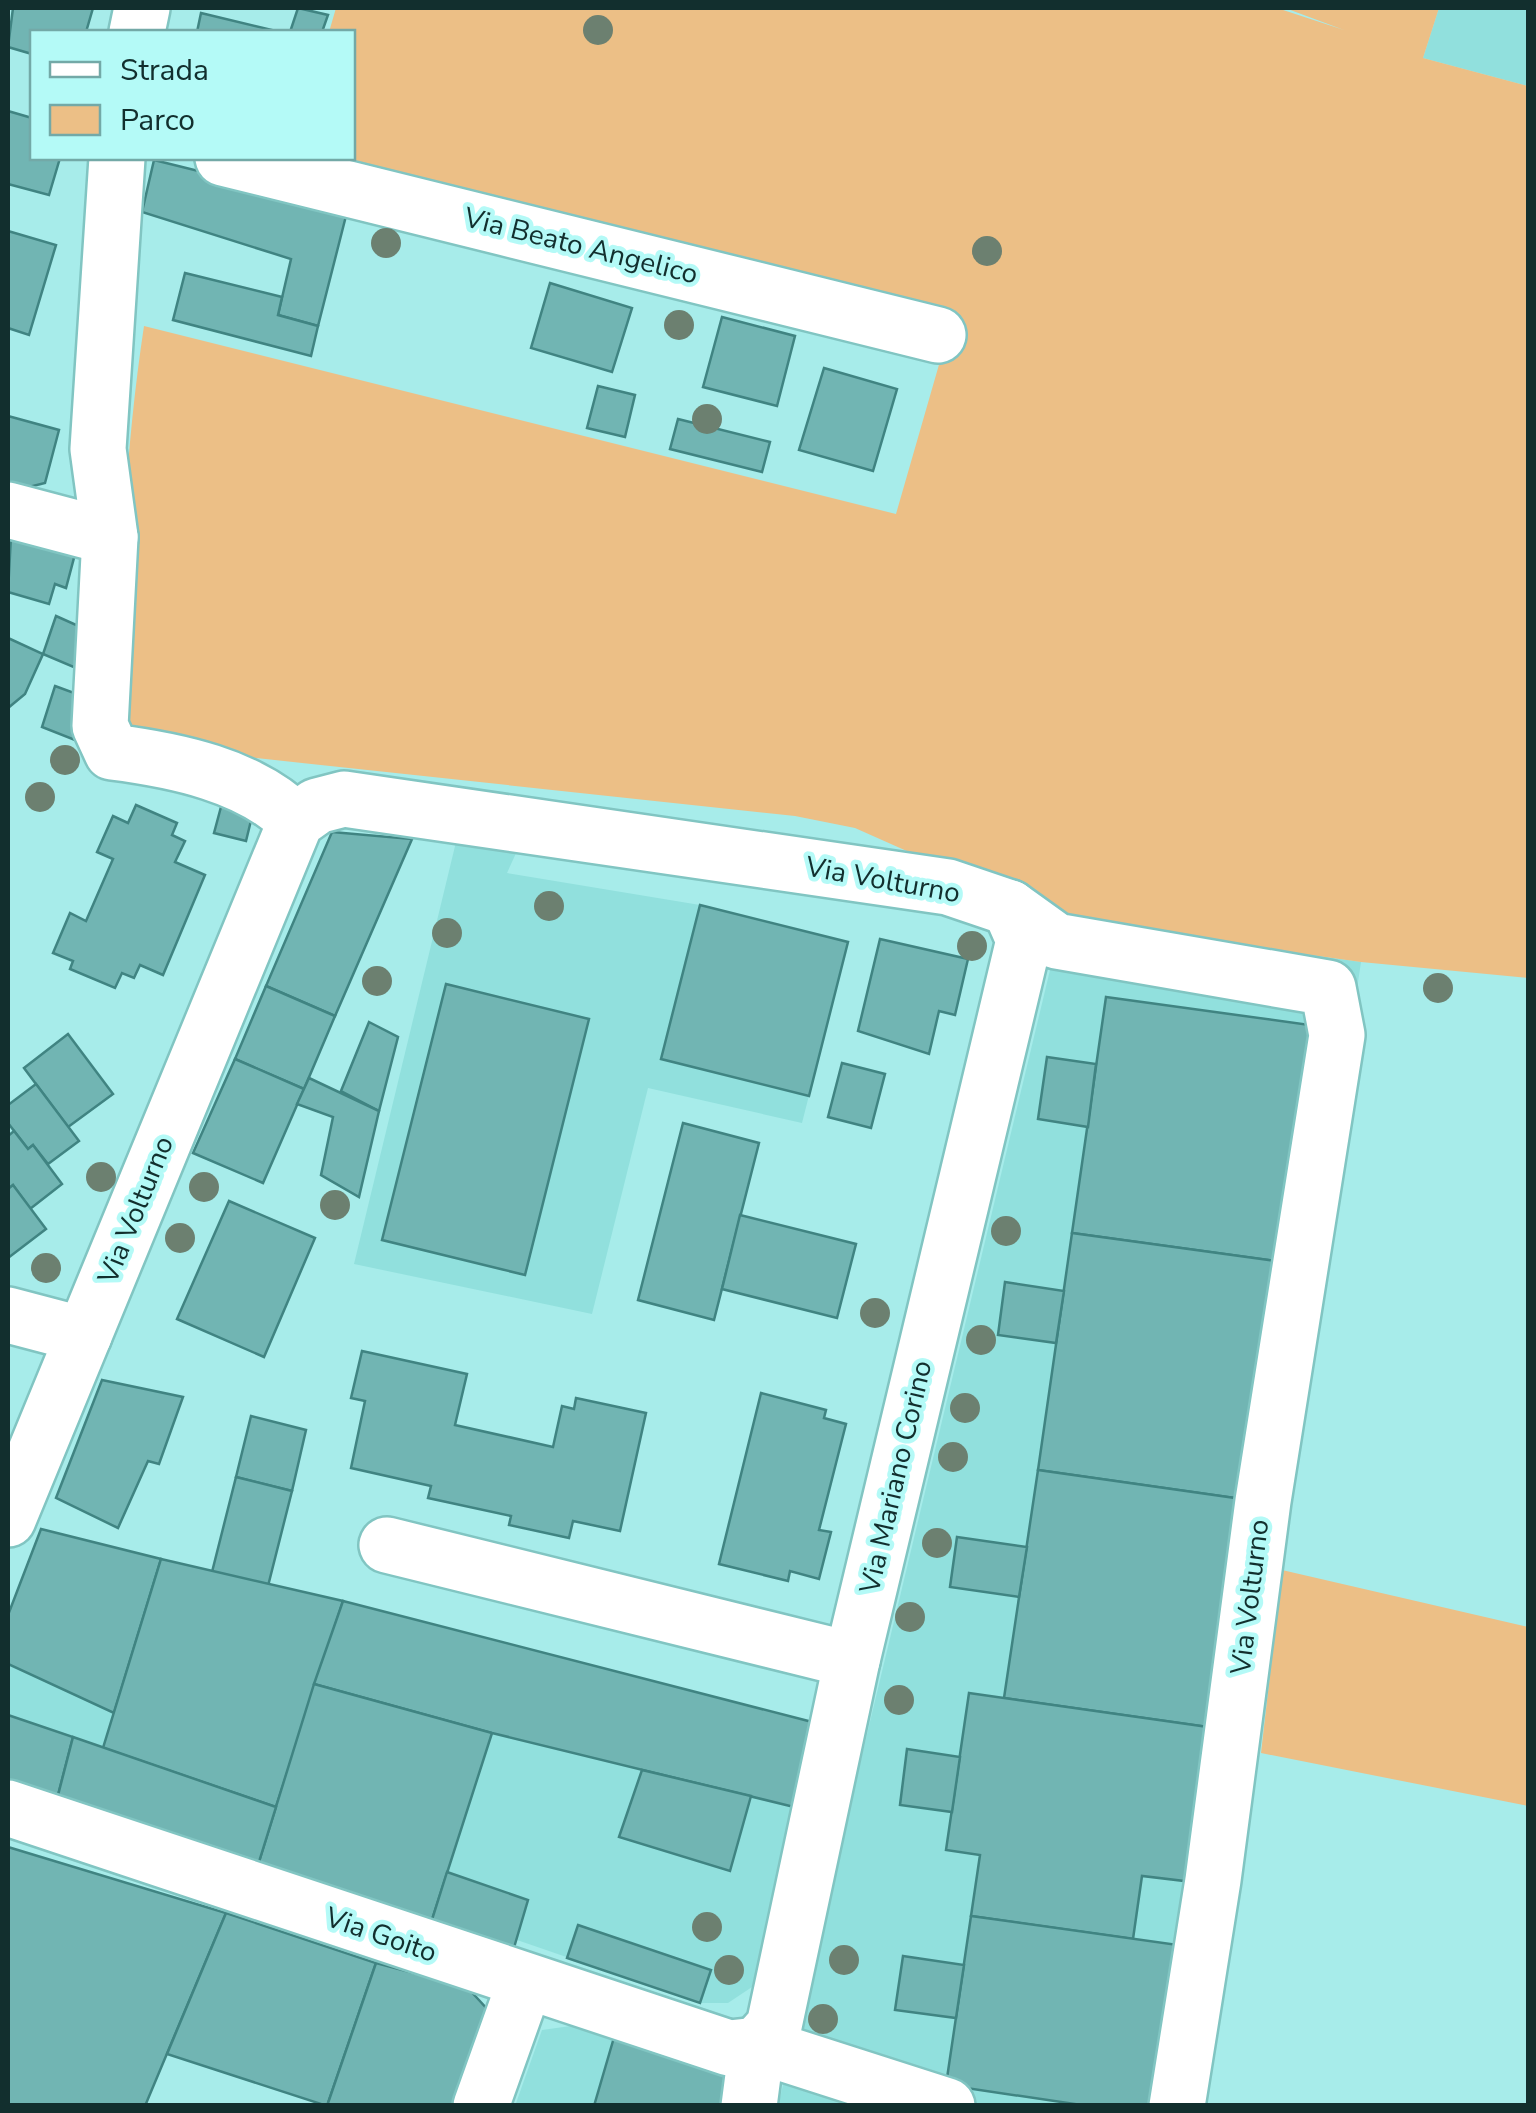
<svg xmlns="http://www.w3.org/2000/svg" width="1536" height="2113" font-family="'Nunito Sans',sans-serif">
  <rect width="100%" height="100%" fill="#a7ecea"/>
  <g fill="#91e0dd">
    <path d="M1439,8H1528V86L1423,58Z"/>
    <path d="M456,842L517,851L507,873L700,905L848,942L802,1123L648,1088L592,1314L354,1264Z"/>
    <path d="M1062,920L1361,962L1191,2105L778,2106Z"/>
    <path d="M41,1529L794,1807L752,1987L728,2003H700L517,1940L513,1951L8,1789V1615Z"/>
    <path d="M585,2024L734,2075L727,2105L515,2106L542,2030Z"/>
  </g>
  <g fill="#ecbf86">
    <path d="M336,8H1277L1344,30L1285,8H1439L1423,58L1528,86V978L1361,962L1062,920L855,828L795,816L116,743C119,602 123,465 144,326L896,514L953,316L346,158H352V32H329Z"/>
    <path d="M1282,1570L1528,1627V1806L1261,1753Z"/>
  </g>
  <g fill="#71b5b3" stroke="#408482" stroke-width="2.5">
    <path d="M13,8H93L86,32H32V54L8,47Z"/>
    <path d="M298,8L328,15L322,32H290Z"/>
    <path d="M201,13L276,31V32H197Z"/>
    <path d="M8,111L32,118V158H60L49,195L8,184Z"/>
    <path d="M154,160L348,208L318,326L278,315L291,259L142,212Z"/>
    <path d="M8,231L56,245L29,335L8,328Z"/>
    <path d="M185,273L282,297L278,315L318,326L311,356L173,320Z"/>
    <path d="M550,283L632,308L612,372L531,348Z"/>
    <path d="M722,317L795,336L777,406L703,387Z"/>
    <path d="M824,368L897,389L873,471L799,450Z"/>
    <path d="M598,386L635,395L625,437L587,428Z"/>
    <path d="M8,416L59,430L45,483L29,487L8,481Z"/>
    <path d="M678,419L770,442L762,472L670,449Z"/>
    <path d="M11,536L75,554L66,588L55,584L49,604L8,592Z"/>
    <path d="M56,616L92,632L90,674L43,654Z"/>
    <path d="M8,638L43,654L25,694L8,708Z"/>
    <path d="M55,686L88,698L85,744L42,727Z"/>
    <path d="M225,792L256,800L246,841L214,833Z"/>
    <path d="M136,805L177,823L172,835L185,841L175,862L205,875L163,975L140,965L134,978L122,973L115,988L70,969L73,961L53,953L70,913L86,921L113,859L97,852L113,816L128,823Z"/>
    <path d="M332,832L412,839L335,1016L266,986Z"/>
    <path d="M700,905L848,942L809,1096L661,1059Z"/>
    <path d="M880,939L968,959L955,1015L939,1011L929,1054L858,1031Z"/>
    <path d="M446,984L589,1019L525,1275L382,1240Z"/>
    <path d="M266,986L335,1016L304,1089L235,1059Z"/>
    <path d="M1106,997L1317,1026L1283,1262L1072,1233Z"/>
    <path d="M369,1022L398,1037L379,1111L341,1091Z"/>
    <path d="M68,1034L113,1094L68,1127L24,1068Z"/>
    <path d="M1047,1057L1096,1064L1088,1127L1038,1119Z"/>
    <path d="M235,1059L304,1089L263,1183L193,1153Z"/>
    <path d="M842,1063L885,1074L871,1128L828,1117Z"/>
    <path d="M309,1078L379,1111L359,1197L321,1175L333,1117L297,1104Z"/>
    <path d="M36,1084L79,1141L48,1164L33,1145L28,1149L8,1123V1105Z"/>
    <path d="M683,1123L759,1143L714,1320L638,1300Z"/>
    <path d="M14,1131L28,1149L33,1145L62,1184L30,1209L13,1185L8,1189V1136Z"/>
    <path d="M13,1185L46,1229L8,1258V1189Z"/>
    <path d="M229,1201L315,1238L264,1357L177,1319Z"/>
    <path d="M740,1215L856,1244L837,1318L722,1289Z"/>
    <path d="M1072,1233L1283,1262L1249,1500L1038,1470Z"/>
    <path d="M1005,1282L1064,1291L1056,1343L998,1335Z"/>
    <path d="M362,1351L467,1374L455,1425L553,1447L562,1406L574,1409L576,1398L646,1413L620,1531L573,1521L569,1538L509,1525L511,1516L428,1498L431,1486L351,1468L365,1401L351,1398Z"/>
    <path d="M102,1380L183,1397L159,1464L148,1461L118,1528L56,1498Z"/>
    <path d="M761,1393L826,1410L824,1418L846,1424L819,1530L831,1532L819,1579L790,1571L788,1581L719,1564Z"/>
    <path d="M251,1416L306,1430L292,1491L236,1477Z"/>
    <path d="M1038,1470L1249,1500L1215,1728L1004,1698Z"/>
    <path d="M236,1477L292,1491L268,1586L212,1572Z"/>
    <path d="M41,1529L161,1559L114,1713L8,1664V1615Z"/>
    <path d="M957,1537L1027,1547L1019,1597L950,1587Z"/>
    <path d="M161,1559L343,1601L276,1807L103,1748Z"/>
    <path d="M343,1601L816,1723L794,1807L492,1733L314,1684Z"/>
    <path d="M314,1684L492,1733L431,1923L258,1865Z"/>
    <path d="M969,1693L1215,1728L1193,1882L1142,1876L1133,1939L971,1916L980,1855L946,1850Z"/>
    <path d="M8,1715L73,1737L56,1803L8,1789Z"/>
    <path d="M73,1737L276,1807L258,1865L56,1803Z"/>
    <path d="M907,1749L960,1757L952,1812L900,1805Z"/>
    <path d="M642,1770L751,1796L730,1871L619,1837Z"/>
    <path d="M8,1847L226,1913L145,2106H8Z"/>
    <path d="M447,1872L528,1900L513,1951L431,1923Z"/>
    <path d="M226,1913L376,1963L327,2106L167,2054Z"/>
    <path d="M971,1916L1185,1946L1162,2106H1088L946,2085Z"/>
    <path d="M578,1925L711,1970L700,2003L567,1958Z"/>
    <path d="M903,1956L964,1965L956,2018L895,2010Z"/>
    <path d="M376,1963L467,1987L489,2011L456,2106H327Z"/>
    <path d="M615,2034L734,2075L727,2106H594Z"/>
  </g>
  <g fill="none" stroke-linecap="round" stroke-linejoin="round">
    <g stroke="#81c5c2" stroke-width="60">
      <g id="minor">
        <path d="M137,32L142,8"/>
        <path d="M117,158L98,449L110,537L100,726L112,752C175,760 250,775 296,821"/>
        <path d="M223,158L938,335"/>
        <path d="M8,510L110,537"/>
        <path d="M8,1315L84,1335"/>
        <path d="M8,1519L296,821L317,806L344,799L948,887L1010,908L1056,941L1328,988L1337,1035L1263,1501L1213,1880L1177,2106"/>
        <path d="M387,1545L852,1660"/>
        <path d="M8,1808L729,2048L757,2045L947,2106"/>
        <path d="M757,2045L774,2026L852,1660L1024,940L1010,908"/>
        <path d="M481,2106L525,1983"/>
        <path d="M749,2106L757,2045"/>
      </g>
    </g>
    <use href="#minor" stroke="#fff" stroke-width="55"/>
  </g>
  <g fill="#6c8070">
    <circle cx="598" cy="30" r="15"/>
    <circle cx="386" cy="243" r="15"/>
    <circle cx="987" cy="251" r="15"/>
    <circle cx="679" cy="325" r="15"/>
    <circle cx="707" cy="419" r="15"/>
    <circle cx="65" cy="760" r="15"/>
    <circle cx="40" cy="797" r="15"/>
    <circle cx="549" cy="906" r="15"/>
    <circle cx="447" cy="933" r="15"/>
    <circle cx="972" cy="946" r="15"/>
    <circle cx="377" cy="981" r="15"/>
    <circle cx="1438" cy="988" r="15"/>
    <circle cx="101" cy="1177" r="15"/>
    <circle cx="204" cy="1187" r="15"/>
    <circle cx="335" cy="1205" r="15"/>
    <circle cx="1006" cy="1231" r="15"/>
    <circle cx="180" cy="1238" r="15"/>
    <circle cx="46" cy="1268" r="15"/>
    <circle cx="875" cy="1313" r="15"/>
    <circle cx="981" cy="1340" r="15"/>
    <circle cx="965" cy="1408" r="15"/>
    <circle cx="953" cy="1457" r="15"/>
    <circle cx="937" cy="1543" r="15"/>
    <circle cx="910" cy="1617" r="15"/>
    <circle cx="899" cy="1700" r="15"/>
    <circle cx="707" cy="1927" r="15"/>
    <circle cx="844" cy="1960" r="15"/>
    <circle cx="729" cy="1970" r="15"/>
    <circle cx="823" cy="2019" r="15"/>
  </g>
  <g text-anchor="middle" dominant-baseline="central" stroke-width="9" stroke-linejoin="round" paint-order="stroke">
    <g font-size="28" fill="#122f2e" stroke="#b4faf7">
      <text transform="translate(581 246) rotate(14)">Via Beato Angelico</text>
      <text transform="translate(883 880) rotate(10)">Via Volturno</text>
      <text transform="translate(136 1210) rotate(-68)">Via Volturno</text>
      <text transform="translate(896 1477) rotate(-77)">Via Mariano Corino</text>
      <text transform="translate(1250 1597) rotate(-83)">Via Volturno</text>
      <text transform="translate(381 1935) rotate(19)">Via Goito</text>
    </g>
  </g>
  <rect width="1536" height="2113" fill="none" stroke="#122f2e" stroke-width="20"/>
  <rect x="30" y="30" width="325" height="130" fill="#b4faf7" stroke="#73a9a7" stroke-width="2.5"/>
  <rect x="50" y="62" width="50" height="15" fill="#ffffff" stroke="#73a9a7" stroke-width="2.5"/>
  <text x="120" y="80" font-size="30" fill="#122f2e">Strada</text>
  <rect x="50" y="105" width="50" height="30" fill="#ecbf86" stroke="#73a9a7" stroke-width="2.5"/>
  <text x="120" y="130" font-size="30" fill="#122f2e">Parco</text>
</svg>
